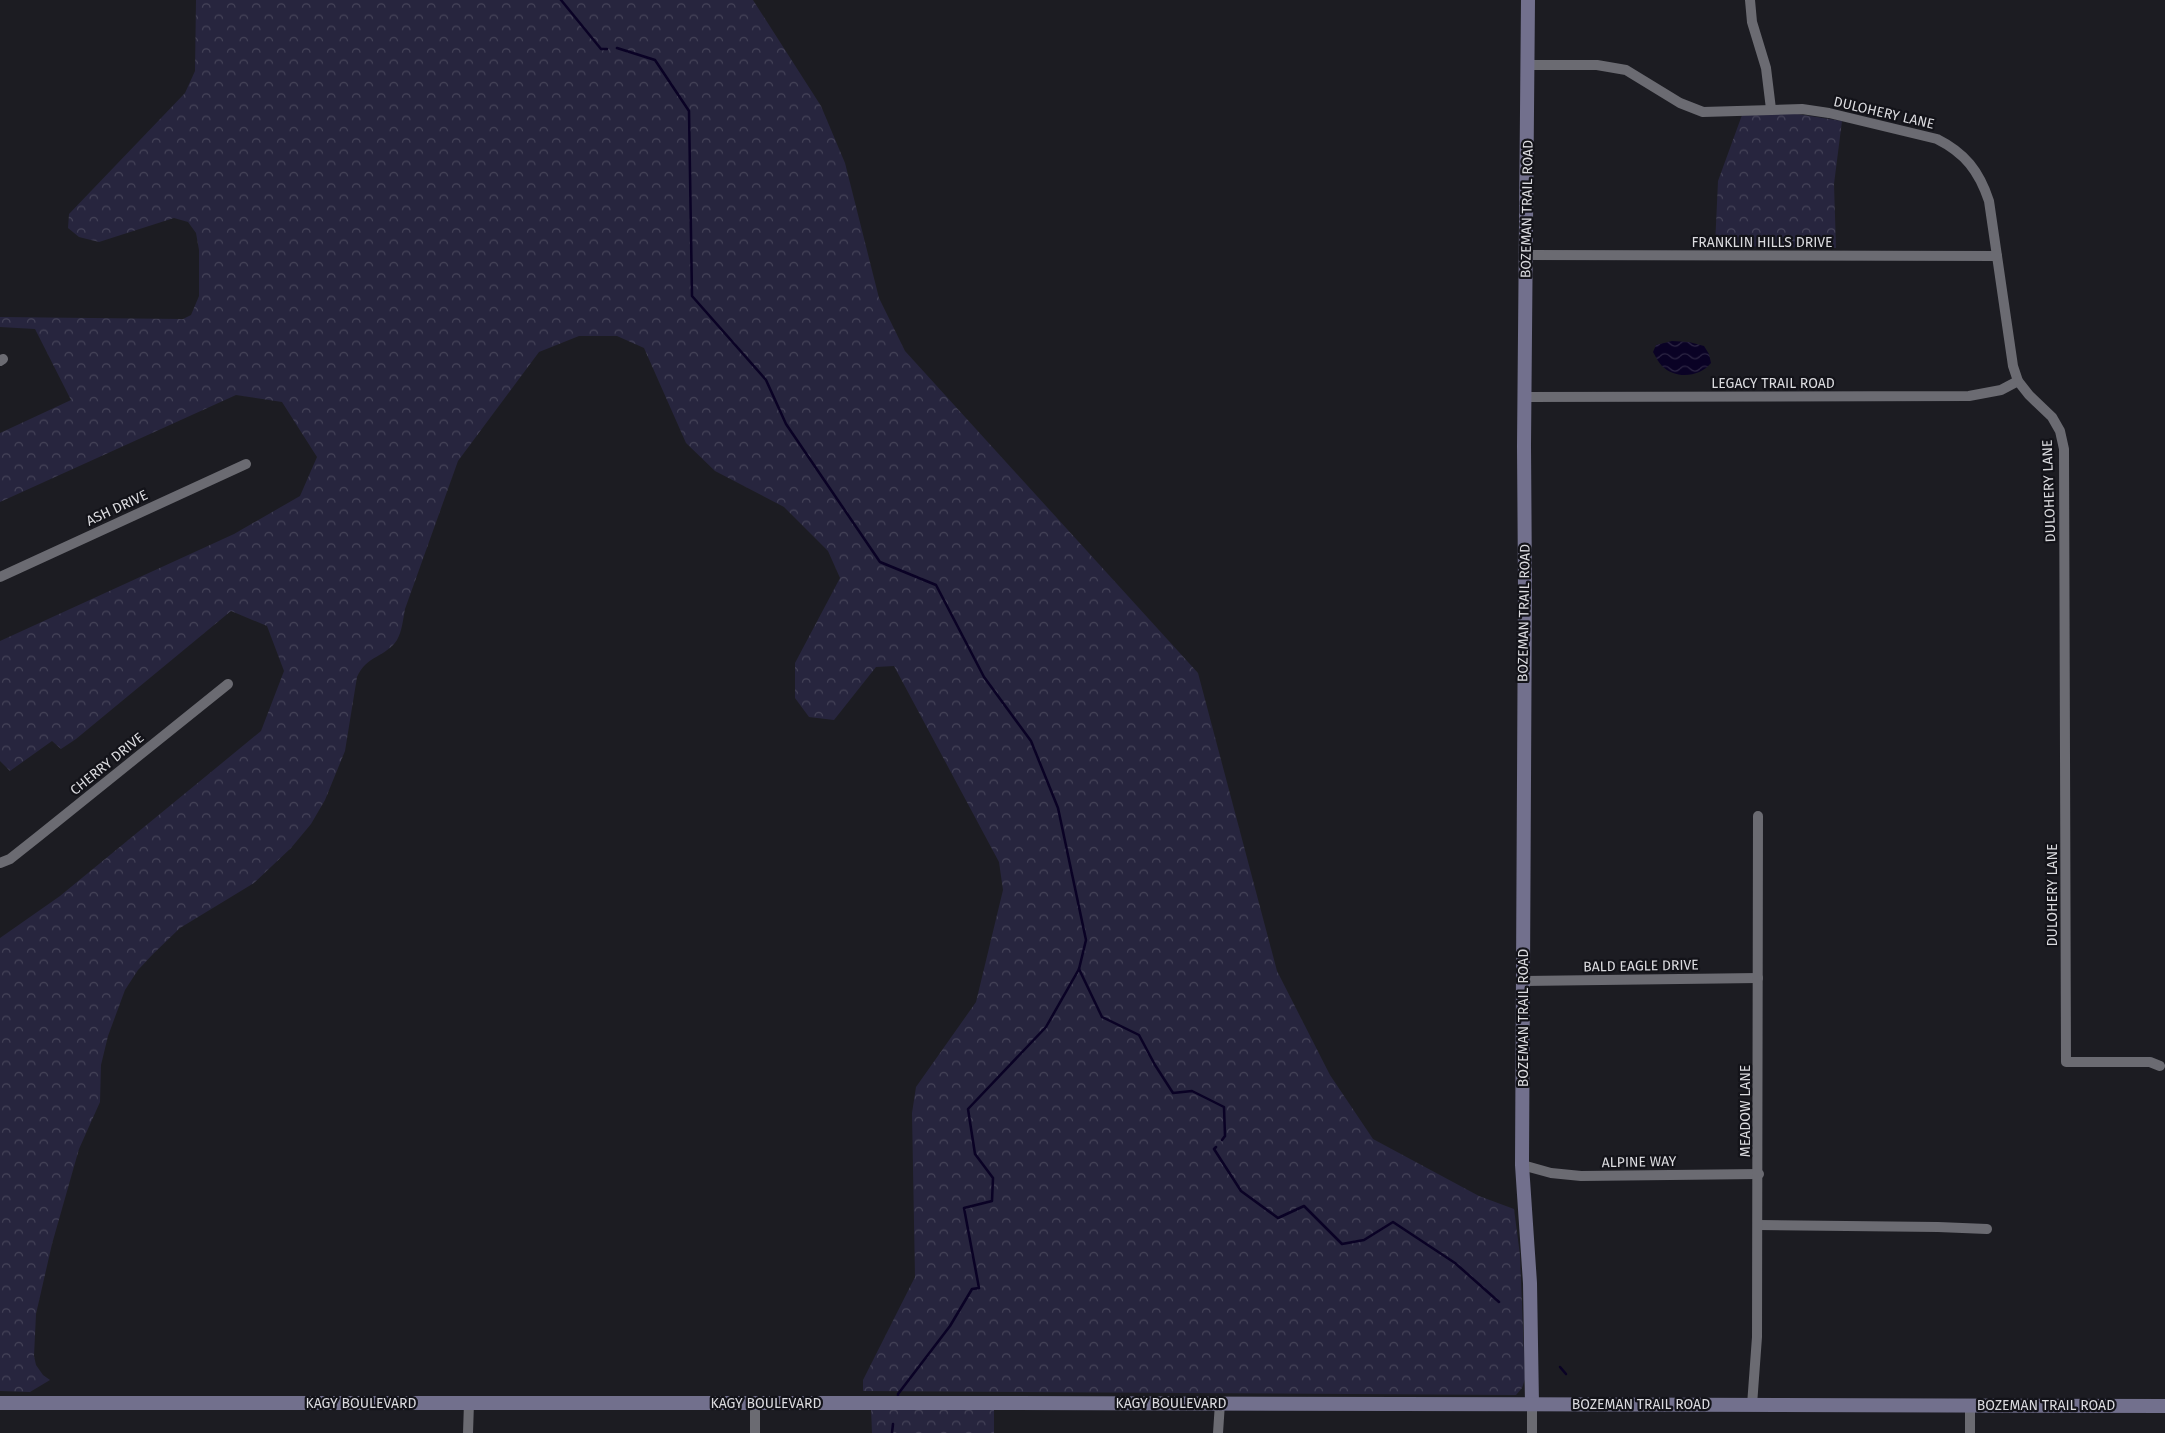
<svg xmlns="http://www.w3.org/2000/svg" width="2165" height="1433" font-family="'Fira Sans',sans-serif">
  <defs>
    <pattern id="park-crowns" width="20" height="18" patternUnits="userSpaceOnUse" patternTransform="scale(1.25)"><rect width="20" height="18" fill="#27253e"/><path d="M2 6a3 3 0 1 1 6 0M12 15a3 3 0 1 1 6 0" fill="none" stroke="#464459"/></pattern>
    <pattern id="water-waves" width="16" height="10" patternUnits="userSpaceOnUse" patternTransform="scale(1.25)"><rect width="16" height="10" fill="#0a0225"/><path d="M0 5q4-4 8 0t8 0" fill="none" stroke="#2d2644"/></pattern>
  </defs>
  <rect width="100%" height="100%" fill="#1c1c22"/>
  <g fill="url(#park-crowns)">
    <path d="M196,0H753L821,106L845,163L879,298L905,351L1198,673L1277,971L1330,1075L1373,1139L1479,1196L1514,1209L1520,1255L1525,1379L1522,1388L1516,1395L863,1391V1380L915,1277L912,1113L916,1087L976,1002L1003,890L999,862L894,666L876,667L834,720L809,717L795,698V663L840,578L828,551L784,507L715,471L686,443L644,348L617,336H579L539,352L458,461L405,609C403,620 402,631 397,640C386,657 367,655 357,677L345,751L325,800L311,824L291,848L254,883L180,928L153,954L138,970L125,990L108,1036L101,1065L100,1102L79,1149L52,1244L36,1314L34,1356L36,1365L43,1375L50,1380L30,1392L0,1391V938L60,896L261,731L284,671L267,626L231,611L76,739L61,749L52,741L10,771L0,761V641L234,534L300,496L317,457L282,402L236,395L0,502V433L71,400L35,329L0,327V317L183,319L191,315L199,296V250L196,233L188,222L174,218L99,242L79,237L68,228L69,214L185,93L195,71Z"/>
    <path d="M1791,113L1842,121L1834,184L1836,248L1715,246L1718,181L1742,115Z"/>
    <path d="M871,1408H994V1433H872Z"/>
  </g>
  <path fill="url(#water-waves)" d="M1672,341L1689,342L1704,346L1709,354L1711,363C1699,378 1675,379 1662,366C1658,362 1656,357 1653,352L1656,345Z"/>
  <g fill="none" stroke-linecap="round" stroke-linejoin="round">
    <g stroke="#0a0225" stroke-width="2.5">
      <path d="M561,0L601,49H607"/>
      <path d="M617,48L655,60L689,111L692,296L766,380L786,424L880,562L936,585L984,677L1031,741L1058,808L1086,940L1079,969L1046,1027L968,1109L975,1154L993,1178L992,1201L964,1208L979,1288L972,1289L950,1326L898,1394V1398"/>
      <path d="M1079,969L1102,1017L1139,1035L1155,1065L1173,1093L1192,1091L1224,1107L1225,1136L1222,1140"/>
      <path d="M1216,1147L1214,1149L1241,1191L1278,1218L1304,1206L1342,1244L1364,1240L1393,1222L1455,1263L1499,1302"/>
      <path d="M1560,1367L1566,1374"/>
      <path d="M892,1433L893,1424"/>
    </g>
    <g stroke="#6b6b72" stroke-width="10">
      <path d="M1750,0L1752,22L1766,68L1771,109"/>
      <path d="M1528,65H1597L1626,70L1680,103L1703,112L1802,109L1829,113L1937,139C1965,153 1979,171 1989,201L2013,366L2018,381L2029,395L2052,417L2060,431L2064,449L2066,1062H2150L2160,1066"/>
      <path d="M1526,255L1997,256"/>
      <path d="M0,361L3,359"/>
      <path d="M1525,397L1969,396L2001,390L2018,381"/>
      <path d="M0,577L246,464"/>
      <path d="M0,863L10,859L39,836L228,684"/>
      <path d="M1524,981L1758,978"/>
      <path d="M1522,1165L1551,1173L1581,1176L1759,1174"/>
      <path d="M1759,1225L1938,1227L1987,1229"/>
      <path d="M755,1403V1433"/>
      <path d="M1532,1404V1433"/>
      <path d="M1752,1405L1757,1337L1758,816"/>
      <path d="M468,1433L469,1403"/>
      <path d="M1218,1433L1220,1403"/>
      <path d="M1970,1433V1405"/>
    </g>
    <g stroke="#72708d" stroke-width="14">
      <path d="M1528,0L1524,446L1525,587L1522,1165L1530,1283L1532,1404"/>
      <path d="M0,1403H998L2165,1406"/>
    </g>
  </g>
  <g text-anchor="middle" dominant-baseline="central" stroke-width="4.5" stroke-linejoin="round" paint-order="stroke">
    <g font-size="14" fill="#dbdbdf" stroke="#131319">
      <text transform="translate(1884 113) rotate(13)">DULOHERY LANE</text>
      <text transform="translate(1527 209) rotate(-89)">BOZEMAN TRAIL ROAD</text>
      <text x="1762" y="242">FRANKLIN HILLS DRIVE</text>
      <text x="1773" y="383">LEGACY TRAIL ROAD</text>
      <text transform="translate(2049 491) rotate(-92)">DULOHERY LANE</text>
      <text transform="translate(117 508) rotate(-25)">ASH DRIVE</text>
      <text transform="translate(1524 613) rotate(-89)">BOZEMAN TRAIL ROAD</text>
      <text transform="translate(107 764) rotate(-39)">CHERRY DRIVE</text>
      <text transform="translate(2052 895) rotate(-90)">DULOHERY LANE</text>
      <text transform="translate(1641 966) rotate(-1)">BALD EAGLE DRIVE</text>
      <text transform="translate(1523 1018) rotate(-90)">BOZEMAN TRAIL ROAD</text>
      <text transform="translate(1745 1111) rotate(-90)">MEADOW LANE</text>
      <text transform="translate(1639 1162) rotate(-1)">ALPINE WAY</text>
      <text x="361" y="1403">KAGY BOULEVARD</text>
      <text x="766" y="1403">KAGY BOULEVARD</text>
      <text x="1171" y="1403">KAGY BOULEVARD</text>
      <text x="1641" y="1404">BOZEMAN TRAIL ROAD</text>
      <text x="2046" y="1405">BOZEMAN TRAIL ROAD</text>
    </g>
  </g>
</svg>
